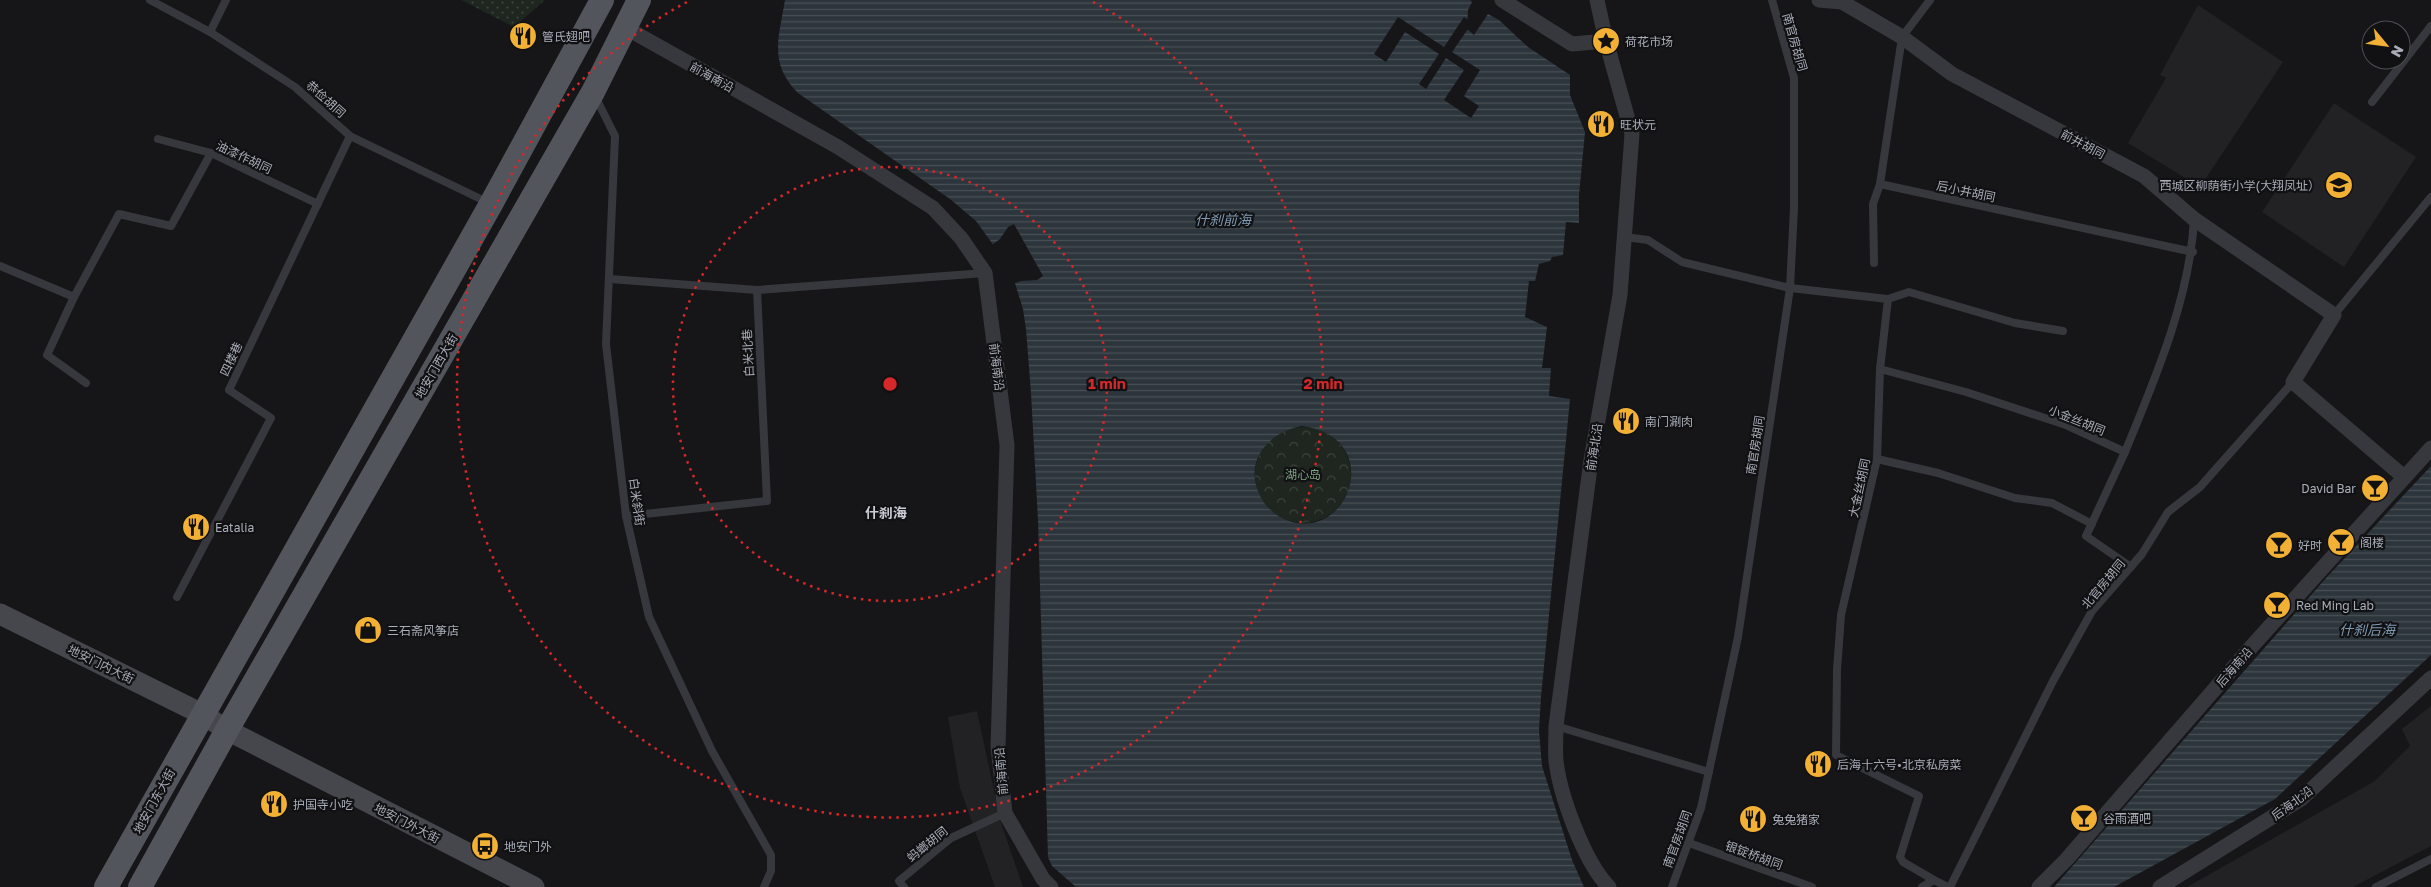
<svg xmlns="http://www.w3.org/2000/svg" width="2431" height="887" font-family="'Golos Text','Noto Sans SC',sans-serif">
  <defs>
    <pattern id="forest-crowns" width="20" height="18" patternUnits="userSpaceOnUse" patternTransform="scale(1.25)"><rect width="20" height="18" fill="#1e261f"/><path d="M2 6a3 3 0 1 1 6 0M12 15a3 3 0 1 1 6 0" fill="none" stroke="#3c433d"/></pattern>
    <pattern id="park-dots" width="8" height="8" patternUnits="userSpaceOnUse" patternTransform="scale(1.25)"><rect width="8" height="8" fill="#1e261f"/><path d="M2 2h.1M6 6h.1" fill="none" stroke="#3c433d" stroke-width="1.8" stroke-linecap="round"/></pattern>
    <pattern id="water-rules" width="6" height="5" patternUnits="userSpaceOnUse" patternTransform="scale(1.25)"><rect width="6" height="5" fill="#2c353c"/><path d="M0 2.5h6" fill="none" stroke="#485056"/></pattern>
  </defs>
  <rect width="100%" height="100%" fill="#161618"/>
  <g fill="#222225">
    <path d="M2198,5L2283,62L2200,187L2128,143L2166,78L2160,75Z"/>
    <path d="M2334,103L2416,157L2344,267L2262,212Z"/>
    <path d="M2431,706V846L2353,887H2187L2375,781L2410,746L2402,729Z"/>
    <path d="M977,711L1001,823L1023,887H995L960,788L948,717Z"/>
  </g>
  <circle fill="url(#forest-crowns)" cx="1303" cy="475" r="48"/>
  <path fill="url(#park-dots)" d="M461,0H545L514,27Z"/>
  <g fill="url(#water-rules)" fill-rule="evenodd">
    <path d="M785,0H1470L1472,2L1468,10L1467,29L1474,35L1488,14L1499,20L1528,47L1570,75V95L1585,132L1579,195V223L1566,222L1563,255L1552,257L1550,261L1539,264L1535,281H1529L1525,317L1547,327L1542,368H1551L1549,396L1570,399L1541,697L1539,730L1542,766L1572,860L1584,887H1076L1052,866L1048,857L1038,520L1031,393L1026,329L1023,309L1015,283L1005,261L976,221L950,199L798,93C768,62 779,38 785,0ZM1302,426C1385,437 1351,541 1289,521C1280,518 1271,512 1265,504C1240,468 1263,433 1302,426Z"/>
    <path d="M2431,466V655L2275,799L2114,887H2054L2327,577Z"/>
  </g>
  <g fill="#161618">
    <path d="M1398,17L1444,47L1464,17L1470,21V26L1452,52L1480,70L1464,96L1479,106L1471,118L1444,100L1464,70L1446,58L1426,89L1419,84L1439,54L1405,32L1386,62L1374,54Z"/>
    <path d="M1014,224L1043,276L1037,280L1021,281L1012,284L992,245L1000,239L1008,227Z"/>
  </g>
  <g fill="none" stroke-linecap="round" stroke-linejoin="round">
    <g stroke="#37383d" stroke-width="8">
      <path d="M150,0L210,32L295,87L350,136L489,203"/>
      <path d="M1930,0L1902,37L1880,184L2193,252"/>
      <path d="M210,32L226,0"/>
      <path d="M595,96L615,136L606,344L626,516L649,617L712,751L771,855V871L764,887"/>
      <path d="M2372,102L2431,26"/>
      <path d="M158,139L211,153L318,204"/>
      <path d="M1625,237L1648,240L1682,262L1790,288L1888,299L1880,369L1877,459L1841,615L1837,670L1836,755L1919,796L1900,857L1903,862L1934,880"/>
      <path d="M1874,263L1873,204L1880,184"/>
      <path d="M0,266L74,297"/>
      <path d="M610,279L757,290"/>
      <path d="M1888,299L1909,292L2015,323L2063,331"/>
      <path d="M2334,315L2431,197"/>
      <path d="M1880,369L1966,392L2066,425L2125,452L2086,536L2131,567"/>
      <path d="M86,383L47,355L74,297L119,214L171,226L211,153"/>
      <path d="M2125,452C2155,379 2190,298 2194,219"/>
      <path d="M1877,459L1938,473L2015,498L2052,503L2092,524"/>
      <path d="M626,516L767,501L757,290L985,273"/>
      <path d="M177,597L271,418L229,390L350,136"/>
      <path d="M1556,726L1709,772"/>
      <path d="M1689,843L1812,887"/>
      <path d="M904,887L899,881L951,838L1005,813"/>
      <path d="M1672,887L1701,808L1738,637L1790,288L1794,208V78L1772,0"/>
      <path d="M1922,887L1934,880L1948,887"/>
      <path d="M1950,887L2053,681L2092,611L2142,554L2168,512L2200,487L2293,382"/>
      <path d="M2376,887L2431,859"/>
    </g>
    <g stroke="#37383d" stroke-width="15">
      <path d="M1502,0L1572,44L1606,41"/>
      <path d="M1597,0L1606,41L1632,134L1620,295L1591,460L1556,726C1556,737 1555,750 1556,761C1560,795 1584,862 1609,887"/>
      <path d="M1819,0L1842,2L1902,37L1952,74L2144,176L2194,219L2334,315L2293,382L2404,477"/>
      <path d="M626,28L838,147L933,208L961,238L985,273L1007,445L998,747L1005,813L1043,879L1051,887"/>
      <path d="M2039,887L2066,860L2253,645L2431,448"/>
      <path d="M2160,887L2301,799L2431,678"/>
    </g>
    <path stroke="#45474d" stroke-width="21" d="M0,614L202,714L227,730L534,887"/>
    <g stroke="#53555c" stroke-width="24">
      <path d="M106,887L491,204L602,0"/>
      <path d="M140,887L227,730L593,92L639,0"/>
    </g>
  </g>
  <g fill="none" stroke="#d62828" stroke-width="2.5" stroke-dasharray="2.5 5">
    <circle cx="890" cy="384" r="217"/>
    <path d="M1093 2A433 433 0 1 1 687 2"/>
  </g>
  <defs>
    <g id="restaurant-disc" transform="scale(1.4375)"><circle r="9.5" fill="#f2b134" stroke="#111113"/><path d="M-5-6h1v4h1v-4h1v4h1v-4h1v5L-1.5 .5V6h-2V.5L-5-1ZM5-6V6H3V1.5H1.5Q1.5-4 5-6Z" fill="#111"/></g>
    <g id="sight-disc" transform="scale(1.4375)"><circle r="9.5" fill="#f2b134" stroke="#111113"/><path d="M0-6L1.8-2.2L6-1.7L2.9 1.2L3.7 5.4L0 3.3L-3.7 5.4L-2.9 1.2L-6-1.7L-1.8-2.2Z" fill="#111"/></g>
    <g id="school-disc" transform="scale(1.4375)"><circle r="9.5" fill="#f2b134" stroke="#111113"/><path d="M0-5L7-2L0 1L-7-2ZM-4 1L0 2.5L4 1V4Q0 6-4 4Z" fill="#111"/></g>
    <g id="bar-disc" transform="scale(1.4375)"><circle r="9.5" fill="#f2b134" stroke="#111113"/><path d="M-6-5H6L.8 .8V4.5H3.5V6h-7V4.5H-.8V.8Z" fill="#111"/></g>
    <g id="shop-disc" transform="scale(1.4375)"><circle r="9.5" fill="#f2b134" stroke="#111113"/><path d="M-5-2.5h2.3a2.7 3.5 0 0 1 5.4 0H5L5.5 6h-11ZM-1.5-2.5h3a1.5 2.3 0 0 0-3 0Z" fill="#111"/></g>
    <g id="bus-disc" transform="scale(1.4375)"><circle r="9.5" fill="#f2b134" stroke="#111113"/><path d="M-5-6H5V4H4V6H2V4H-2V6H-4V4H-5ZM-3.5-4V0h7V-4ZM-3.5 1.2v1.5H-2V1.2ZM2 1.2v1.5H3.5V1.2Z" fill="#111"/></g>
  </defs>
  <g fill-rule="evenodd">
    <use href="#restaurant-disc" x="523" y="36"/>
    <use href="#sight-disc" x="1606" y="41"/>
    <use href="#restaurant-disc" x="1601" y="124"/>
    <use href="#school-disc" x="2339" y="185"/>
    <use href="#restaurant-disc" x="1626" y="421"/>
    <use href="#bar-disc" x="2375" y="488"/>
    <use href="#restaurant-disc" x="196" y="527"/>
    <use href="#bar-disc" x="2341" y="542"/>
    <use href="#bar-disc" x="2279" y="545"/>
    <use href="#bar-disc" x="2277" y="605"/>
    <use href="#shop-disc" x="368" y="630"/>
    <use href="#restaurant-disc" x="1818" y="764"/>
    <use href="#restaurant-disc" x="274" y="804"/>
    <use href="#bar-disc" x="2084" y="818"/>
    <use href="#restaurant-disc" x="1753" y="819"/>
    <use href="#bus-disc" x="485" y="846"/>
  </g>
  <g text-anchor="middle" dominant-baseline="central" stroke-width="4.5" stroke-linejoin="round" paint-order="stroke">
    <g font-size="12" fill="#a8adb8" stroke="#111113" text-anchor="start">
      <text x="542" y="36">管氏翅吧</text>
      <text x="1625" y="41">荷花市场</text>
      <text x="1620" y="124">旺状元</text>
      <text x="2320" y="185" text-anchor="end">西城区柳荫街小学(大翔凤址）</text>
      <text x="1645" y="421">南门涮肉</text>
      <text x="2356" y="488" text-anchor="end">David Bar</text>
      <text x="215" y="527">Eatalia</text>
      <text x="2360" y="542">阁楼</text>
      <text x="2298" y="545">好时</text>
      <text x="2296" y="605">Red Ming Lab</text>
      <text x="387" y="630">三石斋风筝店</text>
      <text x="1837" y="764">后海十六号•北京私房菜</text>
      <text x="293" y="804">护国寺小吃</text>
      <text x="2103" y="818">谷雨酒吧</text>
      <text x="1772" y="819">兔兔猪家</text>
      <text x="504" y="846">地安门外</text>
    </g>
    <g font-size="12" fill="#a8adb8" stroke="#111113">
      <text transform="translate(1795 42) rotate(74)">南官房胡同</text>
      <text transform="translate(712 77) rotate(29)">前海南沿</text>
      <text transform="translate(326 99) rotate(42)">恭俭胡同</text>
      <text transform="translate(2083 144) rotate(28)">前井胡同</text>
      <text transform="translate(244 157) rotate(25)">油漆作胡同</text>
      <text transform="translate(1966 191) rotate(12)">后小井胡同</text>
      <text transform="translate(748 353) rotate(-93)">白米北巷</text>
      <text transform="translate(231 359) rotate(-65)">四楼巷</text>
      <text transform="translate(436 366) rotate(-60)">地安门西大街</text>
      <text transform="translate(997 367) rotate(83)">前海南沿</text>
      <text transform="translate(2077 420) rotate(22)">小金丝胡同</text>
      <text transform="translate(1755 445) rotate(-81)">南官房胡同</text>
      <text transform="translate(1594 447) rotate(-81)">前海北沿</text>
      <text transform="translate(1859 488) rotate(-78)">大金丝胡同</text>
      <text transform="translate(637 502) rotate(82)">白米斜街</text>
      <text transform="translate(2103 584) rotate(-50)">北官房胡同</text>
      <text transform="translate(101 664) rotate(26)">地安门内大街</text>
      <text transform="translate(2234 667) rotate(-49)">后海南沿</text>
      <text transform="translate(1001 771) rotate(-95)">前海南沿</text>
      <text transform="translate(154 801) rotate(-61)">地安门东大街</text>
      <text transform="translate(2292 803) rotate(-36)">后海北沿</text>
      <text transform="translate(407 823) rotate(27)">地安门外大街</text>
      <text transform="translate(1677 839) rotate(-70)">南官房胡同</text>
      <text transform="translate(927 844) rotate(-39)">蚂螂胡同</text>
      <text transform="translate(1754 855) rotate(20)">银锭桥胡同</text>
    </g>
    <g font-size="12" fill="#7fa381" stroke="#111113">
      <text x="1303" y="474">湖心岛</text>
    </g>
    <g font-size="14" font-style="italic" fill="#7f9bb3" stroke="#111113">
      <text x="1223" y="219">什刹前海</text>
      <text x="2367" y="629">什刹后海</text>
    </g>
    <g font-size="14" font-weight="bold" fill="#c9ccd4" stroke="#111113">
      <text x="886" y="512">什刹海</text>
    </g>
  </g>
  <circle cx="890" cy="384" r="8" fill="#d62828" stroke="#111113" stroke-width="2.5"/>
  <g font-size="15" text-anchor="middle" font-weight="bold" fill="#d62828" stroke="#111113" stroke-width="4.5" stroke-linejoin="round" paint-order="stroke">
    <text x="1107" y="389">1 min</text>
    <text x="1323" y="389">2 min</text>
  </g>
  <g transform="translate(2386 45) rotate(119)"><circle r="24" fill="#111113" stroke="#4d4f55"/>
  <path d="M0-4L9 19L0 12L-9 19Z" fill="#f2b134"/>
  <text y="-8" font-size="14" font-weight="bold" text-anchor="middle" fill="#a8adb8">N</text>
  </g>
</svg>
